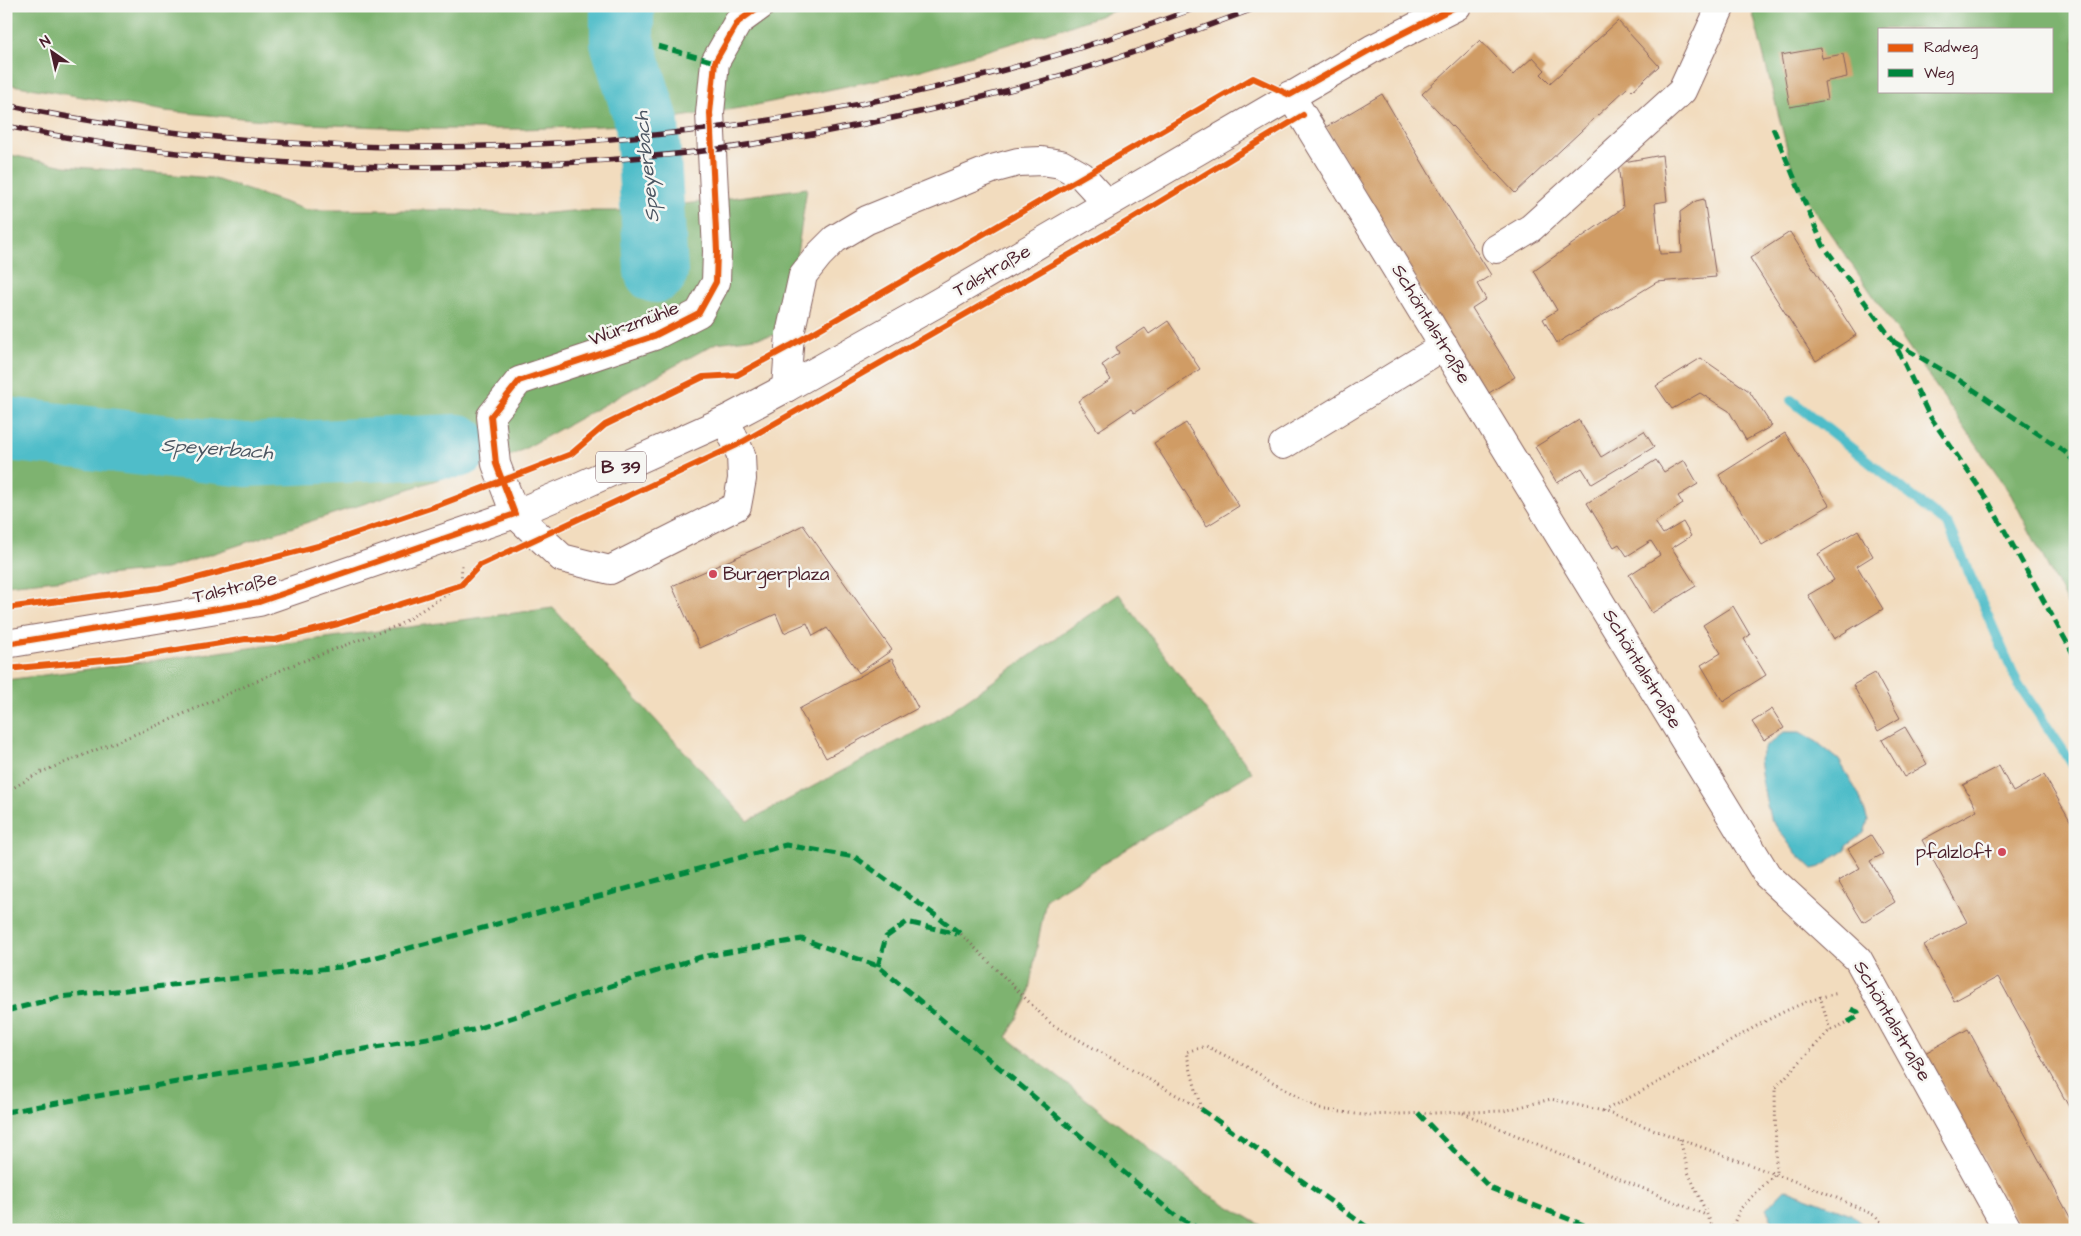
<svg xmlns="http://www.w3.org/2000/svg" width="2081" height="1236" font-family="'Architects Daughter',sans-serif">
  <rect width="100%" height="100%" fill="#f6f6f2"/>
  <filter id="ink" filterUnits="userSpaceOnUse"><feTurbulence type="fractalNoise" baseFrequency=".02" numOctaves="2"/><feDisplacementMap in="SourceGraphic" scale="10" xChannelSelector="R" yChannelSelector="G"/><feConvolveMatrix kernelMatrix="1 2 1 2 8 2 1 2 1" color-interpolation-filters="sRGB"/></filter>
  <filter id="wash" filterUnits="userSpaceOnUse"><feTurbulence type="fractalNoise" baseFrequency=".0096" numOctaves="4" result="noise"/><feDisplacementMap in="SourceGraphic" scale="20" xChannelSelector="R" yChannelSelector="G"/><feGaussianBlur stdDeviation="1.12" result="paint"/><feColorMatrix in="noise" values="0 0 0 0 0 0 0 0 0 0 0 0 0 0 0 0 0 1.4 0 .05"/><feComposite in="paint" operator="in"/></filter>
  <g filter="url(#wash)">
    <rect width="100%" height="100%" fill="#f2dcbe"/>
    <g fill="#7eb36f" stroke="#64694d" fill-rule="evenodd">
      <path d="M6,6H1128L1070,26L918,71L747,107L626,125L522,129H433L307,124L165,111L6,84Z"/>
      <path d="M1751,6H2075V619L2011,495L1796,184ZM1880,29H2052V91H1880Z"/>
      <path d="M6,154L65,166L212,178L307,210H458L526,215L572,211H631L807,188L785,334L716,343L515,454L166,569L6,585Z"/>
      <path d="M1119,594L1252,772L1046,899L1027,1000L1007,1037L1203,1191L1269,1230H6V680L553,608L748,821L936,721Z"/>
    </g>
    <g fill="#50bdc9" stroke="#4d6e7a">
      <path d="M1784,732H1800L1817,742L1839,760L1859,795L1868,821L1864,833L1846,846V850L1820,867L1813,869L1795,852L1770,818L1763,787L1759,759L1765,747Z"/>
      <path d="M1785,1189L1851,1214L1868,1230H1778L1766,1209Z"/>
    </g>
    <g fill="none" stroke-linecap="round" stroke-linejoin="round">
      <path stroke="#50bdc9" stroke-width="10" d="M1791,400L1948,525L2017,682L2075,768"/>
      <g stroke="#50bdc9" stroke-width="64">
        <path d="M622,6V42L647,122L656,271"/>
        <path d="M6,429L246,455L458,446"/>
      </g>
    </g>
    <g id="blocks">
      <g fill="#d09c65">
        <path d="M1618,21L1659,66L1632,91L1628,87L1515,193L1422,94L1480,40L1513,75L1533,57L1545,70L1541,74L1550,83Z"/>
        <path d="M1820,48L1822,58L1843,54L1847,77L1824,82L1827,100L1790,107L1781,55Z"/>
        <path d="M1382,94L1449,208L1491,275L1477,284L1486,299L1472,308L1515,377L1484,396L1326,127Z"/>
        <path d="M1662,155L1667,201L1655,203L1660,254L1682,253L1680,212L1696,201L1704,199L1716,277L1657,282L1557,343L1543,319L1557,310L1534,271L1623,208L1618,163Z"/>
        <path d="M1790,232L1856,335L1816,361L1750,258Z"/>
        <path d="M1168,321L1200,369L1134,413L1131,409L1098,431L1078,401L1111,380L1102,365L1119,353L1116,347L1145,328L1149,334Z"/>
        <path d="M1701,358L1749,391L1772,426L1746,440L1729,411L1700,393L1672,409L1656,386Z"/>
        <path d="M1579,420L1601,457L1644,431L1654,447L1592,484L1582,468L1557,483L1535,447Z"/>
        <path d="M1186,423L1239,506L1207,526L1154,443Z"/>
        <path d="M1785,433L1829,505L1762,545L1719,475Z"/>
        <path d="M1656,460L1664,472L1684,460L1698,484L1678,496L1683,504L1655,522L1663,534L1683,522L1691,536L1672,548L1696,586L1652,613L1629,575L1660,555L1651,541L1627,556L1619,544L1614,547L1587,503Z"/>
        <path d="M803,525L892,650L859,673L827,628L813,636L807,623L784,633L776,614L700,648L672,586L766,544Z"/>
        <path d="M1858,530L1873,556L1857,566L1883,609L1834,639L1808,595L1834,580L1818,554Z"/>
        <path d="M1733,606L1750,635L1744,639L1766,675L1723,702L1701,665L1721,653L1703,625Z"/>
        <path d="M892,659L918,708L826,758L799,709Z"/>
        <path d="M1875,673L1900,718L1878,731L1853,685Z"/>
        <path d="M1772,709L1784,728L1764,740L1752,722Z"/>
        <path d="M1905,727L1927,764L1904,777L1882,740Z"/>
        <path d="M1999,766L2013,792L2044,775L2075,829V1118L1998,977L1954,1001L1924,945L1967,922L1922,840L1977,810L1963,785Z"/>
        <path d="M1871,835L1883,854L1870,861L1895,902L1863,922L1838,881L1860,868L1848,849Z"/>
        <path d="M1968,1029L2071,1219L2075,1217V1230H2022L1925,1053Z"/>
      </g>
    </g>
  </g>
  <g filter="url(#ink)">
    <use href="#blocks" fill-opacity="0" stroke="#85615e" stroke-width="1"/>
    <g fill="none" stroke-linecap="round" stroke-linejoin="round">
      <g stroke="#85615e" stroke-width="30">
        <g id="minor">
          <path d="M1290,95L1767,875L1858,959L2008,1230"/>
          <path d="M1496,249L1531,228L1682,91L1721,6"/>
          <path d="M786,388L790,334L803,275L819,255L835,239L867,220L992,169L1018,162L1042,161L1061,164L1082,176L1107,203"/>
          <path d="M726,420L741,455L742,479L737,506L610,570L562,558L515,514L496,464L491,416L519,381L654,336L699,313L716,282L717,251L710,113L715,62L738,22L760,6"/>
          <path d="M1283,445L1444,346"/>
        </g>
      </g>
      <g stroke="#85615e" stroke-width="30">
        <path id="major" d="M6,644L259,602L515,514L569,491L726,420L786,388L939,302L1372,49L1457,6"/>
      </g>
      <g stroke="#85615e" stroke-width="3" stroke-dasharray="1 4" stroke-linecap="butt">
        <path d="M6,792L39,773L170,720L290,666L399,625L461,585L462,565"/>
        <path d="M961,934L1051,1024L1201,1109L1186,1052L1206,1046L1240,1063L1319,1109L1363,1115L1504,1111L1551,1099L1603,1111L1824,1192L1876,1216L1887,1230"/>
        <path d="M1820,996L1830,1030"/>
        <path d="M1603,1111C1641,1092 1678,1072 1714,1051C1753,1028 1795,1001 1839,993"/>
        <path d="M1463,1113L1706,1215"/>
        <path d="M1680,1139L1688,1172L1714,1230"/>
        <path d="M1731,1230L1740,1209L1776,1173L1775,1088L1830,1030L1848,1022"/>
      </g>
      <use href="#minor" stroke="#fff" stroke-width="28"/>
      <use href="#major" stroke="#fff" stroke-width="28"/>
      <g stroke="#4a1f2b" stroke-width="5.5">
        <g id="rail">
          <path d="M6,105C397,186 828,148 1201,6"/>
          <path d="M6,126C189,163 376,174 562,163C628,159 695,154 760,143C836,131 912,115 986,96C1080,73 1171,40 1261,6"/>
        </g>
      </g>
      <use href="#rail" stroke="#f6f6f2" stroke-width="4" stroke-dasharray="11" stroke-linecap="butt"/>
      <g stroke="#00873e" stroke-width="5" stroke-dasharray="10 5" stroke-linecap="butt">
        <path d="M658,46L715,62"/>
        <path d="M1773,128L1823,245L1894,342L1929,415L1987,499L2075,657"/>
        <path d="M1894,342L1959,380L2065,452L2075,462"/>
        <path d="M878,966L886,937L907,922L957,934"/>
        <path d="M6,1011L60,997L340,967L786,845L855,857L961,934"/>
        <path d="M1848,1022L1859,1016L1858,1012L1851,1009"/>
        <path d="M1201,1109L1371,1230"/>
        <path d="M6,1112L473,1030L701,957L802,939L878,966L1176,1216L1202,1230"/>
        <path d="M1418,1113L1490,1188L1584,1225"/>
      </g>
      <g stroke="#f6f6f2" stroke-width="9">
        <g id="cycleway">
          <path d="M6,608L159,588L318,546L439,505L571,454L605,425L703,377L737,375L790,346L1253,78L1290,95L1372,49L1457,6"/>
          <path d="M6,644L259,602L515,514L496,464L491,416L519,381L654,336L699,313L716,282L717,251L710,113L715,62L738,22L760,6"/>
          <path d="M6,669L126,658L246,639L275,640L338,624L461,585L480,565L737,445L1118,227L1303,115"/>
        </g>
      </g>
      <use href="#cycleway" stroke="#e8590c" stroke-width="6"/>
    </g>
  </g>
  <g fill="#d1495b" stroke="#f6f6f2" stroke-width="2">
    <circle cx="713" cy="574" r="5"/>
    <circle cx="2002" cy="852" r="5"/>
  </g>
  <g text-anchor="middle" dominant-baseline="central" stroke-width="5" stroke-linejoin="round" paint-order="stroke">
    <rect fill="#f6f6f2" stroke="#7e6067" stroke-width="1" x="596" y="451.5" width="50" height="31" rx="4"/>
    <g font-size="18" font-weight="bold" fill="#4a1f2b">
      <text x="621" y="467">B 39</text>
    </g>
    <g font-size="19" fill="#4a1f2b" stroke="#f6f6f2">
      <text transform="translate(992 271) rotate(-30)">Talstraße</text>
      <text transform="translate(634 324) rotate(-21)">Würzmühle</text>
      <text transform="translate(1431 324) rotate(59)">Schöntalstraße</text>
      <text transform="translate(235 588) rotate(-13)">Talstraße</text>
      <text transform="translate(1642 669) rotate(59)">Schöntalstraße</text>
      <text transform="translate(1892 1021) rotate(60)">Schöntalstraße</text>
    </g>
    <g font-size="19" fill="#4a1f2b" stroke="#f6f6f2" text-anchor="start">
      <text x="723" y="574">Burgerplaza</text>
      <text x="1992" y="852" text-anchor="end">pfalzloft</text>
    </g>
    <g font-size="20" font-style="italic" fill="#4c5662" stroke="#f6f6f2">
      <text transform="translate(647 167) rotate(-96)">Speyerbach</text>
      <text transform="translate(217 449) rotate(4)">Speyerbach</text>
    </g>
  </g>
  <rect width="2081" height="1236" fill="none" stroke="#f6f6f2" stroke-width="25"/>
  <rect x="1878" y="28" width="175" height="65" fill="#f6f6f2" stroke="#b1a0a2"/>
  <rect x="1888" y="44" width="25" height="8" fill="#e8590c" stroke="#b1a0a2"/>
  <text x="1924" y="52" font-size="15" fill="#4a1f2b">Radweg</text>
  <rect x="1888" y="69" width="25" height="8" fill="#00873e" stroke="#b1a0a2"/>
  <text x="1924" y="78" font-size="15" fill="#4a1f2b">Weg</text>
  <g transform="translate(52 52) rotate(326)" stroke="#f6f6f2" stroke-width="4" paint-order="stroke">
  <path d="M0-4L9 19L0 12L-9 19Z" fill="#4a1f2b"/>
  <text y="-8" font-size="14" font-weight="bold" text-anchor="middle" fill="#4a1f2b">N</text>
  </g>
</svg>
